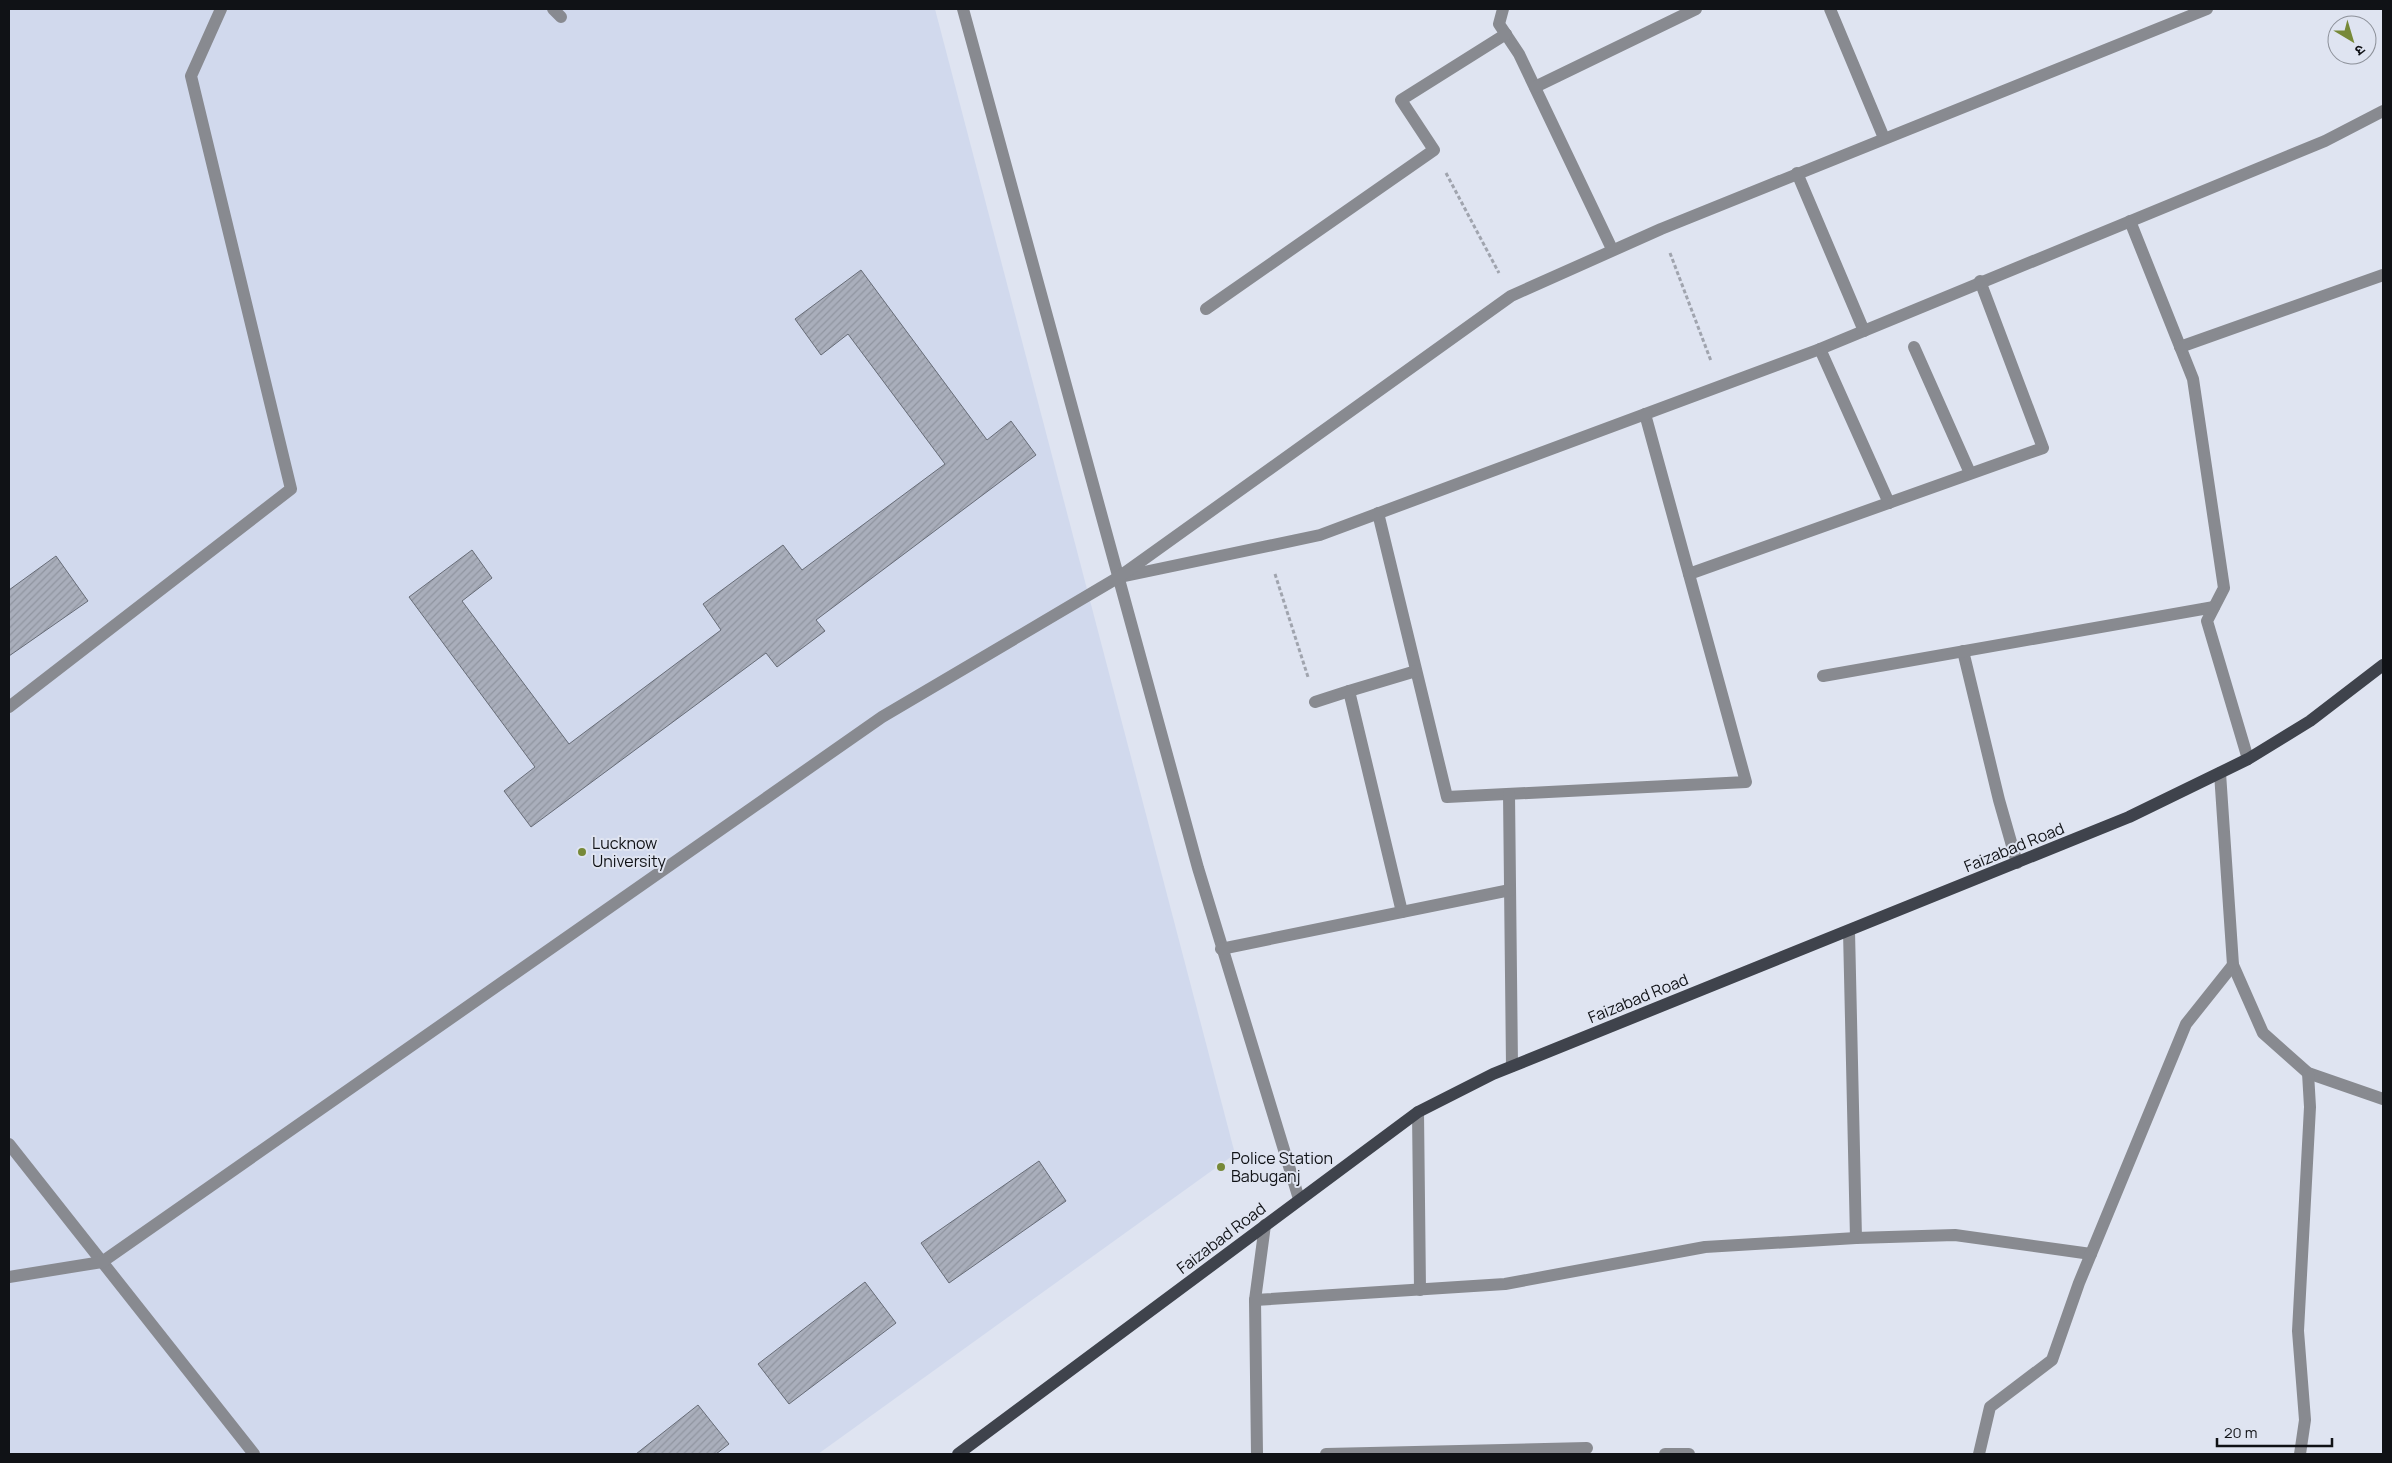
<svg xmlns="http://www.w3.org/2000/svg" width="2392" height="1463" font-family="Manrope,'Noto Sans Devanagari',sans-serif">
  <defs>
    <pattern id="building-hatch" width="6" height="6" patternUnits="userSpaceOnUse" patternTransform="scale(1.25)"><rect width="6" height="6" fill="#a9aebb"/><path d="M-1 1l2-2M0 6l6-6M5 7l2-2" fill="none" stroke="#9095a0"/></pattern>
  </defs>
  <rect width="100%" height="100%" fill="#dfe4f1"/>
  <path fill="#d1d9ed" d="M9,9H935L1235,1154L818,1454H9Z"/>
  <g fill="url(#building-hatch)" stroke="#676c77">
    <path d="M861,270L987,440L1011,421L1036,455L816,620L825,631L777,667L766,653L531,827L504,791L535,767L409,597L472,550L492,578L462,601L569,744L721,630L703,604L783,545L802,570L945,464L848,334L821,355L795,319Z"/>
    <path d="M56,556L88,601L9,656V590Z"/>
    <path d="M1039,1161L1066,1201L949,1283L921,1243Z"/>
    <path d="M865,1282L896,1323L789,1404L758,1364Z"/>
    <path d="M698,1405L729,1444L716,1454H636Z"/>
  </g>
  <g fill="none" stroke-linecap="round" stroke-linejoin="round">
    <g stroke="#a0a4ae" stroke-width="3" stroke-dasharray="4 2.5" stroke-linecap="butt">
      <path d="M1446,173L1499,273"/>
      <path d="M1670,253L1711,361"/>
      <path d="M1275,574L1308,677"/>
    </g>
    <g stroke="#888a90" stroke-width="12">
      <path d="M553,9L561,17"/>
      <path d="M963,9L1198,868L1299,1199"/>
      <path d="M1503,9L1499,24L1519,54L1612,249"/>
      <path d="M1830,9L1884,138"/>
      <path d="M1535,87L1696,9"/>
      <path d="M1797,173L1864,331"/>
      <path d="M2130,221L2193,379L2224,588L2207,621L2248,759"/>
      <path d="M1206,309L1434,150L1401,100L1506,34"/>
      <path d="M1914,347L1970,473"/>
      <path d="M2180,347L2383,275"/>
      <path d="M1820,349L1889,503"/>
      <path d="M1378,513L1447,797L1746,782L1645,414"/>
      <path d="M1689,574L2043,448L1980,281"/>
      <path d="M1125,576L1320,535L1820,349L2325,141L2383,111"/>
      <path d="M1963,651L1999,800L2017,863"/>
      <path d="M1823,676L2214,607"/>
      <path d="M1349,691L1416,671"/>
      <path d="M1315,702L1349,691L1402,912"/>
      <path d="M9,707L291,489L191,76L221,9"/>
      <path d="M2220,773L2233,965L2263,1033L2308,1073L2383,1099"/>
      <path d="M1509,794L1512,1066"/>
      <path d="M1849,931L1856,1238"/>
      <path d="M1221,949L1510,890"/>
      <path d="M1418,1112L1420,1290"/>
      <path d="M9,1144L254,1454"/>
      <path d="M9,1277L102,1262L882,717L1119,577L1511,296L1661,229L2207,9"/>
      <path d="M1255,1300L1505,1284L1705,1247L1856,1238L1955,1235L2091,1254"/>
      <path d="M1257,1454L1255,1300L1265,1225"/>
      <path d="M1326,1454L1587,1448"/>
      <path d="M1665,1454H1689"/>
      <path d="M1979,1454L1990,1407L2052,1360L2079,1283L2186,1024L2233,965"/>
      <path d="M2300,1454L2305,1420L2298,1331L2310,1107L2308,1073"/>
    </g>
    <path stroke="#3f434c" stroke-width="12" d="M958,1454L1418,1112L1493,1074L2129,817L2248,759L2310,721L2383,665"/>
  </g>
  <g fill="#778938" stroke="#dfe4f1" stroke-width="2">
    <circle cx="582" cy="852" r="5"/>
    <circle cx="1221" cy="1167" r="5"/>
  </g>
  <g text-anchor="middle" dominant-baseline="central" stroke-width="4" stroke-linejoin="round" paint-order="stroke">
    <g font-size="16" fill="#101216" stroke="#dfe4f1" text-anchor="start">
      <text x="592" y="843">Lucknow<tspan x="592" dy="18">University</tspan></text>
      <text x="1231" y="1158">Police Station<tspan x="1231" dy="18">Babuganj</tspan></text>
    </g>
    <g font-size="16" fill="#101216" stroke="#dfe4f1">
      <text transform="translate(2014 847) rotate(-22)">Faizabad Road</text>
      <text transform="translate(1638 998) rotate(-22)">Faizabad Road</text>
      <text transform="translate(1221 1238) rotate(-37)">Faizabad Road</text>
    </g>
  </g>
  <rect width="2392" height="1463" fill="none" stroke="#101216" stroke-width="20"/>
  <g transform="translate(2352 40) rotate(142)"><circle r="24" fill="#dfe4f1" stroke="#8c9099"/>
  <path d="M0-4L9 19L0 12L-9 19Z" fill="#778938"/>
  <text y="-8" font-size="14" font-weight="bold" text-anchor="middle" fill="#101216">उ</text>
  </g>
  <path d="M2217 1438v8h115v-8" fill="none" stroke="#101216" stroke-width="2.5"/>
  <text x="2224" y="1438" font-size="15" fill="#101216" stroke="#dfe4f1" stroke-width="4" paint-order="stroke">20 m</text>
</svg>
